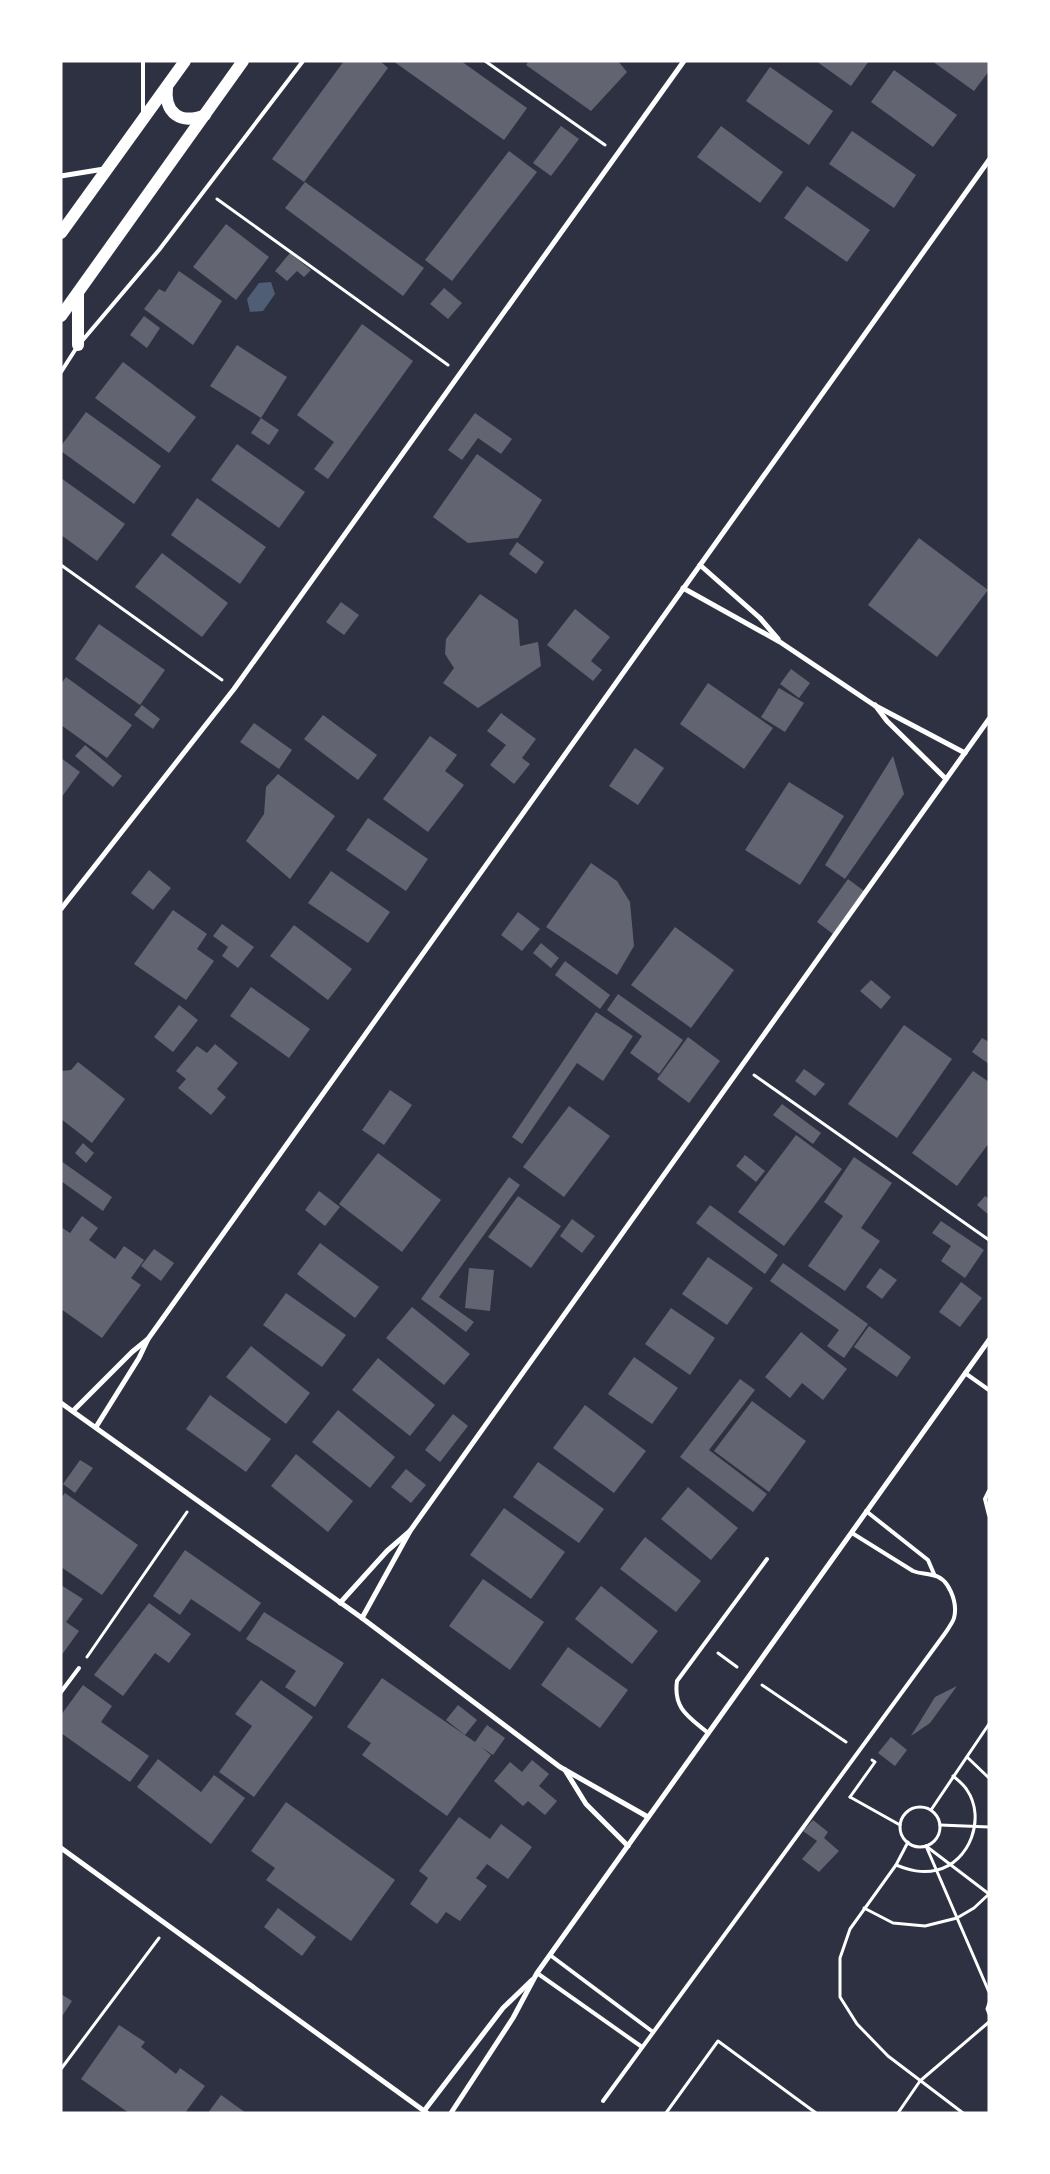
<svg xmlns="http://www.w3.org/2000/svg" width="1050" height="2174" font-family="Montserrat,sans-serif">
  <rect width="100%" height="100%" fill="#2d3142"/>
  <path fill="#4f5d75" d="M271,282L275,294L263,311L250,312L247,299L259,283Z"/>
  <g fill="#626471">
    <path d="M344,61H380L388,68L304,182L272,159Z"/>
    <path d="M393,61H461L527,108L504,140Z"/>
    <path d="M529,61H618L627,72L591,111L526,65Z"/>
    <path d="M816,61H869L851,86Z"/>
    <path d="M932,61H989V71L974,91Z"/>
    <path d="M770,67L833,111L809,145L746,101Z"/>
    <path d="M894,70L957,115L933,147L871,102Z"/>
    <path d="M561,126L579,139L551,176L533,163Z"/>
    <path d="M721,126L783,172L760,203L697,157Z"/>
    <path d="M852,131L916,175L894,208L829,164Z"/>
    <path d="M509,151L537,172L452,281L425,260Z"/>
    <path d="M305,182L424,268L403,296L285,208Z"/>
    <path d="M807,186L870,230L847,262L784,218Z"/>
    <path d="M226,224L269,257L236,300L193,267Z"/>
    <path d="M290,253L311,270L304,277L297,271L287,281L275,271Z"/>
    <path d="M179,271L222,301L193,345L144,309L159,289L165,292Z"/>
    <path d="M444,288L462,303L448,319L430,304Z"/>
    <path d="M144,316L160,328L147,348L130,335Z"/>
    <path d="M362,324L413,361L328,479L314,469L334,442L297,415Z"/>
    <path d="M237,345L287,377L261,418L210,386Z"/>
    <path d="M123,362L196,417L169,453L95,398Z"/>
    <path d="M86,412L161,466L134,504L61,451V446Z"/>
    <path d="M475,413L512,439L501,454L478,438L462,460L448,450Z"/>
    <path d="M261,418L279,430L269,445L251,433Z"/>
    <path d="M237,444L305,492L279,528L211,480Z"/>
    <path d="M477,454L542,500L518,538L468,543L433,517Z"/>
    <path d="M61,478L125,524L97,561L61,535Z"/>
    <path d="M197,498L266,547L240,584L171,535Z"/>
    <path d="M919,538L988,590L937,657L868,605Z"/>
    <path d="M517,542L544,562L536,574L509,554Z"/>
    <path d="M162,553L228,603L202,637L135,587Z"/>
    <path d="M480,594L518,620L520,646L538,642L541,666L478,708L443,683L454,668L445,654L446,639Z"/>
    <path d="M341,602L359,615L344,635L326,622Z"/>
    <path d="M575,609L610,637L591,661L602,670L593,681L547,645Z"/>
    <path d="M99,624L165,670L140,705L75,659Z"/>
    <path d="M791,669L810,683L799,698L780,684Z"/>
    <path d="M66,677L132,725L107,758L61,725V684Z"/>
    <path d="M708,683L773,728L744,769L680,724Z"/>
    <path d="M779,688L804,703L785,732L761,717Z"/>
    <path d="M142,705L160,719L153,729L134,715Z"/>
    <path d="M501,713L536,739L522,758L530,764L514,784L490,765L506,745L487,731Z"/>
    <path d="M323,715L377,755L358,780L304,739Z"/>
    <path d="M254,723L292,750L279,769L240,742Z"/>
    <path d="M430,736L457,755L445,771L464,785L428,832L383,799Z"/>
    <path d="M85,745L122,776L113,787L75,756Z"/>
    <path d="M635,748L664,768L638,805L609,786Z"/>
    <path d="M893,756L904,794L845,879L825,865Z"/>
    <path d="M61,758L80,772L61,798Z"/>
    <path d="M278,774L335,816L290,879L246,841L264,814L266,787Z"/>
    <path d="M789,782L844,816L800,885L745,850Z"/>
    <path d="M368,818L428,859L406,891L346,850Z"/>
    <path d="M591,863L617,881L630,902L634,946L617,975L546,927Z"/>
    <path d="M149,870L171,888L153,910L131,893Z"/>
    <path d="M331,871L390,912L368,943L308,903Z"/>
    <path d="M848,879L864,891L833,934L817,922Z"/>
    <path d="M173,910L207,934L197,949L214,961L186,1000L134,964Z"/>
    <path d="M518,912L540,929L522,951L501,935Z"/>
    <path d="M222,924L254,947L238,968L222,956L228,947L213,936Z"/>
    <path d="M294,925L352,969L328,1000L270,956Z"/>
    <path d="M675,927L734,970L691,1028L631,985Z"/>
    <path d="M541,943L559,958L551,968L533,953Z"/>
    <path d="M565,961L610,995L600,1009L555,975Z"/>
    <path d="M871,980L891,997L881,1009L860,991Z"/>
    <path d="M251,987L310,1029L289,1058L230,1016Z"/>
    <path d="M618,994L683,1040L659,1074L630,1053L642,1036L607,1010Z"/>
    <path d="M179,1005L198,1020L173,1052L154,1037Z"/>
    <path d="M596,1012L633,1036L603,1081L577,1063L522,1144L512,1137Z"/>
    <path d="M904,1025L952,1059L897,1138L848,1104Z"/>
    <path d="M688,1037L720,1061L689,1103L657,1079Z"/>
    <path d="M982,1038L989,1042V1064L972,1052Z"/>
    <path d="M215,1044L238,1063L217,1089L226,1097L211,1115L178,1088L186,1079L176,1071L197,1046L207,1053Z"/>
    <path d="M78,1062L125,1099L92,1143L61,1119V1071L71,1070Z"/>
    <path d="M804,1069L825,1084L815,1096L795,1081Z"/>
    <path d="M973,1071L989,1082V1143L957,1186L912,1153Z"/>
    <path d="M390,1090L412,1105L384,1145L362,1130Z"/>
    <path d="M782,1104L821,1133L813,1144L773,1115Z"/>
    <path d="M569,1106L610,1136L564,1197L523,1167Z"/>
    <path d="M796,1135L842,1169L784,1246L738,1212Z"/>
    <path d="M83,1143L94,1153L86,1163L75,1153Z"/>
    <path d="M378,1153L441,1200L402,1252L339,1204Z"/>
    <path d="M745,1155L765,1171L756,1182L736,1166Z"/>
    <path d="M854,1157L892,1183L861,1228L880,1241L845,1291L808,1266L843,1216L824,1202Z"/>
    <path d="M61,1161L112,1197L103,1211L61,1181Z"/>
    <path d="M509,1177L520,1185L439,1297L474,1322L466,1332L421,1299Z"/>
    <path d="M319,1191L340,1207L325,1226L305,1210Z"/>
    <path d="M518,1196L561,1226L531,1268L488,1237Z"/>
    <path d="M985,1196L989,1199V1215L977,1205Z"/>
    <path d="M710,1205L778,1255L765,1274L696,1223Z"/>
    <path d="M82,1216L98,1228L89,1240L104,1251L115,1259L124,1246L144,1260L131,1278L141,1285L102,1338L61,1309V1227L70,1233Z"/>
    <path d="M572,1219L595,1236L582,1253L560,1236Z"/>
    <path d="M941,1221L984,1250L965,1278L941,1261L951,1246L932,1233Z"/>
    <path d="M320,1243L379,1287L355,1318L297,1274Z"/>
    <path d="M154,1249L174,1263L161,1281L141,1266Z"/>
    <path d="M708,1257L753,1288L727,1325L682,1294Z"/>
    <path d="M783,1263L868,1324L844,1358L827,1346L839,1330L770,1281Z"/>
    <path d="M469,1268L494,1270L490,1311L465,1308Z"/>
    <path d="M880,1268L897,1280L882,1299L866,1287Z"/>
    <path d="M961,1282L982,1298L960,1327L939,1312Z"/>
    <path d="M286,1293L346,1335L322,1367L263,1325Z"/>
    <path d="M412,1307L470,1354L444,1385L386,1338Z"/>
    <path d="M671,1308L715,1338L690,1375L645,1344Z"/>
    <path d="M869,1326L911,1357L897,1377L854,1347Z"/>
    <path d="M801,1332L847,1369L823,1400L802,1383L790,1398L765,1377Z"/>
    <path d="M251,1346L310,1393L286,1424L226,1377Z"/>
    <path d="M634,1357L678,1388L652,1424L608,1394Z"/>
    <path d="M378,1358L435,1405L410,1436L352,1390Z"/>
    <path d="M740,1379L755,1390L709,1450L767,1494L753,1512L680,1457Z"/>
    <path d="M210,1395L271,1439L246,1472L186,1429Z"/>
    <path d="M752,1401L806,1441L769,1492L714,1451Z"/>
    <path d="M585,1405L646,1451L614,1493L553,1448Z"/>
    <path d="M338,1410L395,1457L370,1488L312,1442Z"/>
    <path d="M453,1414L468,1426L440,1462L425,1450Z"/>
    <path d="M296,1454L353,1501L328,1532L271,1486Z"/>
    <path d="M80,1460L93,1468L75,1493L63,1484Z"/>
    <path d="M538,1462L604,1509L579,1543L513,1497Z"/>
    <path d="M406,1469L426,1485L411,1503L391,1487Z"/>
    <path d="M688,1487L738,1528L711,1560L661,1519Z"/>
    <path d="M65,1493L138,1545L102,1595L61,1567V1498Z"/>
    <path d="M504,1508L565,1552L531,1599L470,1555Z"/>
    <path d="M645,1537L701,1581L676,1612L620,1569Z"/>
    <path d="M185,1550L261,1603L240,1632L191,1599L180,1615L153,1596Z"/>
    <path d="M483,1579L544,1622L510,1670L449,1626Z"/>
    <path d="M61,1585L83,1599L66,1622L79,1631L61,1656Z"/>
    <path d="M601,1586L658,1631L632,1664L575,1619Z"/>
    <path d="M149,1603L191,1634L169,1663L155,1653L123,1696L94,1675Z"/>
    <path d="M264,1612L344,1663L315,1707L285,1687L296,1671L246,1639Z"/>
    <path d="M568,1647L628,1690L600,1728L541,1685Z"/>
    <path d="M382,1678L475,1742L487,1725L505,1738L493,1755L481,1747L491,1755L447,1816L362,1755L371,1743L347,1727Z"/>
    <path d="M261,1680L313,1717L254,1797L219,1772L252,1726L235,1714Z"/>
    <path d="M83,1685L112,1706L101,1722L149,1756L130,1782L61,1733V1715Z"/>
    <path d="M957,1686L930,1723L911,1736L935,1697Z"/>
    <path d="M458,1705L477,1720L465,1735L446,1720Z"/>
    <path d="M891,1737L907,1750L895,1766L878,1753Z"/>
    <path d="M158,1759L201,1792L214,1775L245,1798L211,1844L137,1787Z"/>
    <path d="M532,1760L549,1774L539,1786L557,1801L545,1815L528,1801L523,1806L494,1781L510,1762L522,1772Z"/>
    <path d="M286,1802L395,1880L351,1941L266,1880L275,1868L251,1851Z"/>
    <path d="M459,1817L490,1839L501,1824L532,1847L508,1879L487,1864L476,1878L487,1886L460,1921L446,1912L437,1924L410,1904L428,1878L419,1871Z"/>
    <path d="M813,1820L828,1832L824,1838L839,1851L819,1872L802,1859L817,1841L803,1831Z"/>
    <path d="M278,1908L316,1937L302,1956L264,1927Z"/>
    <path d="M61,1994L72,2001L61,2018Z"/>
    <path d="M119,2025L145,2042L141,2047L176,2074L180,2068L205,2086L185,2113H129L81,2079Z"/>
    <path d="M221,2095L246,2113H208Z"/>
  </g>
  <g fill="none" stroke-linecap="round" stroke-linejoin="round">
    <g stroke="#fff" stroke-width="3">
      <path d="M485,61L605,145"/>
      <path d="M217,199L448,365"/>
      <path d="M61,565L222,680"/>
      <path d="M754,1075L989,1240"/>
      <path d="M718,1653L737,1667"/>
      <path d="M87,1657L187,1512"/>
      <path d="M762,1685L846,1742"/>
      <path d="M967,1757L989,1778"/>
      <path d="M850,1797L875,1762L872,1760"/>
      <path d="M850,1797L900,1825"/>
      <circle cx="920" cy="1827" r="20"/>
      <path d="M931,1810L989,1724"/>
      <path d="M940,1825L989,1827"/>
      <path d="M908,1842L896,1865L850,1929L840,1958V1997L857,2024L888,2056L963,2113"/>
      <path d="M926,1846L989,1992"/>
      <path d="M926,1846L989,1894"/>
      <path d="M896,1865C909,1870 922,1874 937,1870C970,1862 986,1818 967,1790C964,1785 958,1780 953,1776"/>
      <path d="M864,1908L893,1923L925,1926L957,1918L974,1908L989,1894"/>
      <path d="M989,2003L987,2009L989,2014"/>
      <path d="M61,2069L159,1938"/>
      <path d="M666,2113L718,2041L816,2113"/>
      <path d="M898,2113L920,2081L989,2022"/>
    </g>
    <g stroke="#fff" stroke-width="4">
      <path d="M143,61V111"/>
      <path d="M82,341L159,250L303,61"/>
      <path d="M61,372L77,347"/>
      <path d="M965,1373L989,1390"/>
      <path d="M989,1491L985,1499L989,1515"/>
      <path d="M866,1511L928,1560L934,1574"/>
      <path d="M61,1692L79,1668"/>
      <path d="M708,1733C689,1717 673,1709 677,1681L767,1559"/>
      <path d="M550,1955L653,2032"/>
      <path d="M537,1973L642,2047"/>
      <path d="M603,2101L946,1632C949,1627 953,1622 954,1618C958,1603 949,1577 932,1575C925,1573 920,1574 913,1571L852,1533"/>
    </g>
    <g stroke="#fff" stroke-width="5">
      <path d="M61,176L104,169"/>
      <path d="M700,565L760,618L778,639"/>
      <path d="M683,588L780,642L874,705L965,753"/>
      <path d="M875,705L887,721L946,779"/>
      <path d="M61,909L234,689L684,61"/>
      <path d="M61,1403L362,1618L560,1767L648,1817"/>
      <path d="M73,1411L132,1352L148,1339"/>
      <path d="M96,1427L139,1358L148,1339L989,160"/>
      <path d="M340,1603L387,1551L410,1531"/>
      <path d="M362,1618L410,1531L989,719"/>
      <path d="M565,1770L586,1804L628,1846"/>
      <path d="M61,1848L427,2113"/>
      <path d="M424,2111L503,2008L532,1980"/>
      <path d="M451,2113L513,2018L537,1973L989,1340"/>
    </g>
    <g stroke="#fff" stroke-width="12">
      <path d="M167,87C164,113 180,125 205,115"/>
      <path d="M61,233L185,61"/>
      <path d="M78,293V345"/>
      <path d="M61,316L243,61"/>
    </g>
  </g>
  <rect width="1050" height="2174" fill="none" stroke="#ffffff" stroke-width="125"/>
</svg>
